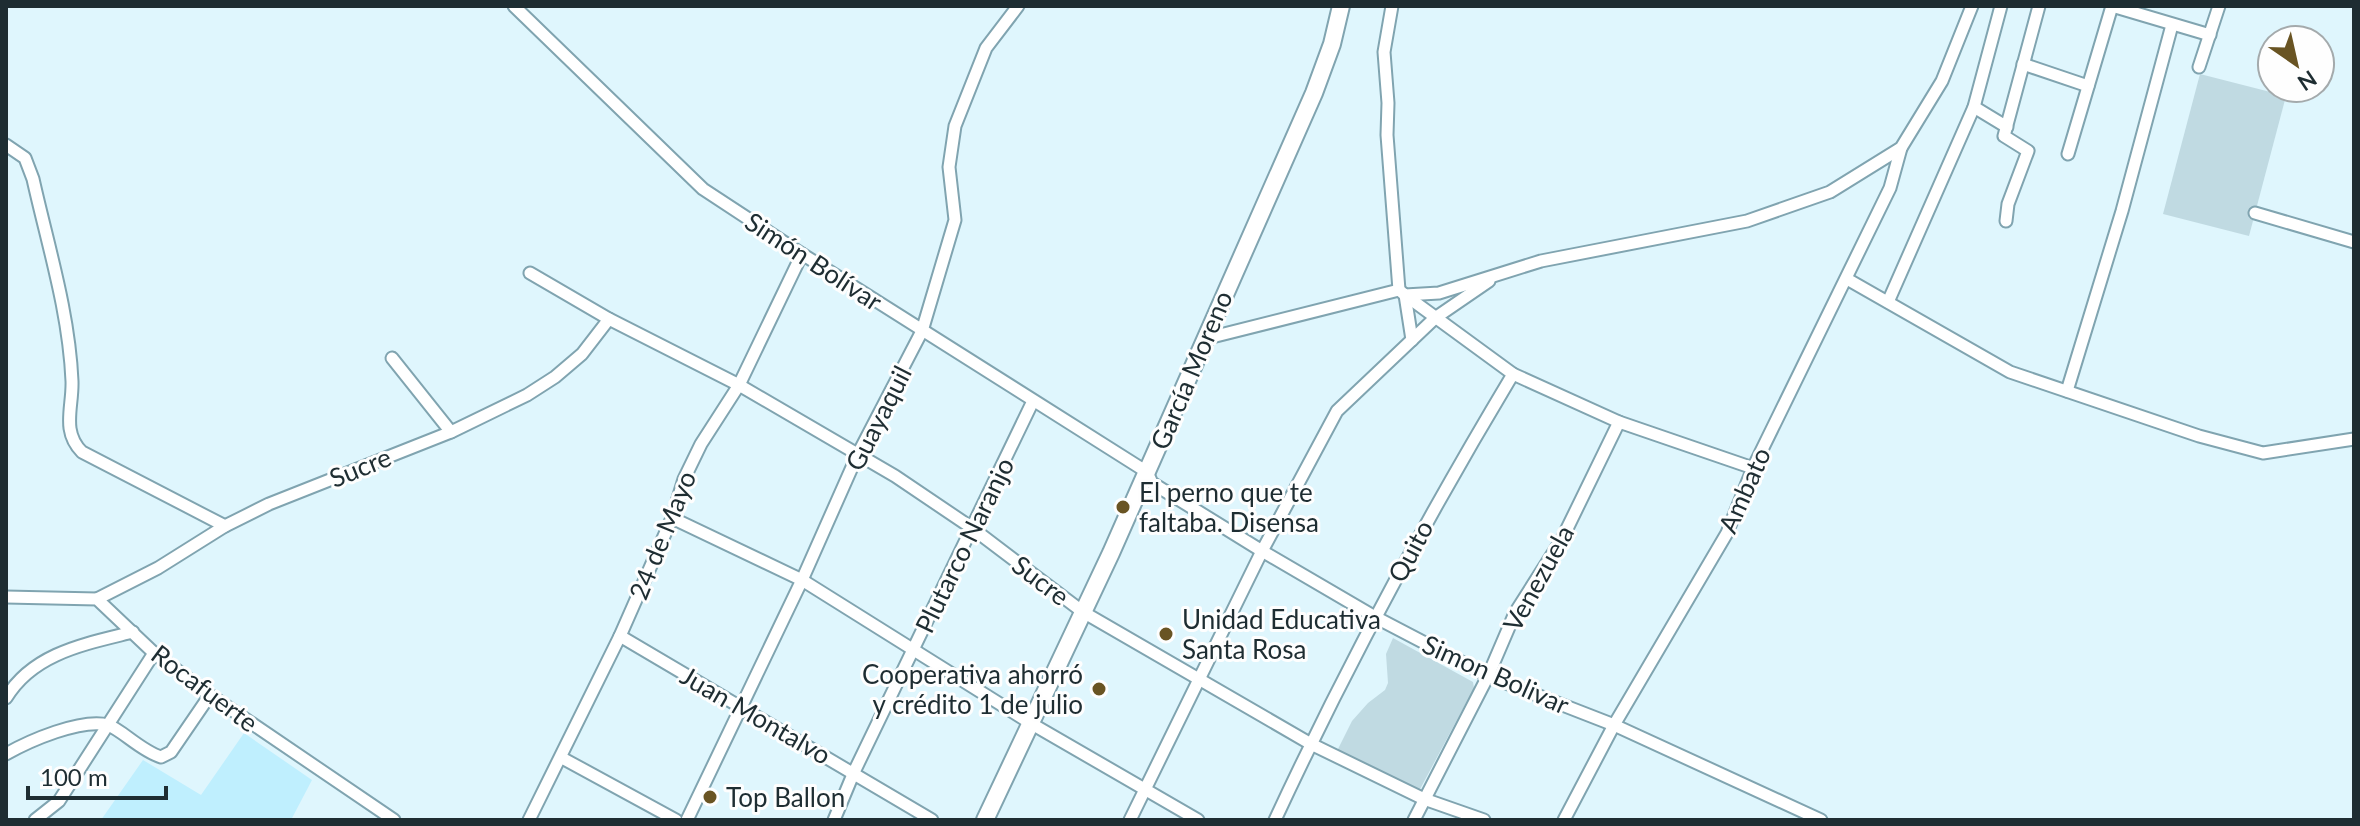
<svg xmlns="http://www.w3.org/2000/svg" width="2360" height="826" font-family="Lato,sans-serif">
  <rect width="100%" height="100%" fill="#dff6fd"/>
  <path fill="#bfeffe" d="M244,733L312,780L291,820H101L143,760L201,795Z"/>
  <g fill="#c0dae2">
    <path d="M2200,74L2286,96L2249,236L2163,214Z"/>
    <path d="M1393,638L1473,682L1474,688L1419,791L1337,751L1352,721L1368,703L1385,690L1388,683L1386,654Z"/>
  </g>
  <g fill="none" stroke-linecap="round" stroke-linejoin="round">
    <g stroke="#80a4b0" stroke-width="15">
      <g id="minor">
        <path d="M514,6L703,189L802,254L1147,472L1152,483L1262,551L1375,617L1488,676L1614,725L1821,820"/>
        <path d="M1392,6L1384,52L1388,103L1387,135L1399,290"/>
        <path d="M2112,6L2210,35"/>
        <path d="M2023,64L2088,86"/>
        <path d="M2199,67L2219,6"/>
        <path d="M1974,107L2007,127"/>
        <path d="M6,145L25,158L33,179C48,246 69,312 72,381C73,407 61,431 82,452L225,526"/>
        <path d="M2068,154L2112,6"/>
        <path d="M2255,213L2354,242"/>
        <path d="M2006,221L2008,204L2028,151L2004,136L2039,6"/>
        <path d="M530,273L609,319L739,385L895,476L972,528L1083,612L1311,744L1424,799L1484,820"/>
        <path d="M1847,279L2010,372L2199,436L2263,453L2354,439"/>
        <path d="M1405,295L1513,374L1619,422L1753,468"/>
        <path d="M1405,295L1412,340"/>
        <path d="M1888,302L1974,107L2001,6"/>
        <path d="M1204,339L1399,290L1405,295L1439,293L1541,261L1747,221L1830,192L1901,148L1942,81L1972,6"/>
        <path d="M392,358L451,432"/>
        <path d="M2067,391L2122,211L2172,25"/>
        <path d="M672,518L802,580L1032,724L1198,820"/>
        <path d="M6,597L97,599L154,653L210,695L394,820"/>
        <path d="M97,599L158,568L225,526L269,504L451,432L527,395L555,377L582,354L609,319"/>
        <path d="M620,636L932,820"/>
        <path d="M6,698C33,653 85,644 133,632"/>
        <path d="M6,754C29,741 81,718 108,725C122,730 141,751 161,757L171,752L210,695"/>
        <path d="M562,758L676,820"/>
        <path d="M35,820L59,801L154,653"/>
        <path d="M529,820L620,636L672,518L684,479L701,444L739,385L802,254"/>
        <path d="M687,820L802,580L857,456L922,331L955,220L949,167L955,126L986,48L1018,6"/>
        <path d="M834,820L854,772L1033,401"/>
        <path d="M1130,820L1262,551L1337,411L1435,318L1489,281"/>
        <path d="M1275,820C1346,667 1426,519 1513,374"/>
        <path d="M1414,820L1488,676L1515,613L1562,539L1619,422"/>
        <path d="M1564,820L1614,725L1727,533L1753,468L1890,188L1901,148"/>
      </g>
    </g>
    <g stroke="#80a4b0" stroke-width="20">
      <path id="highway" d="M985,820L1111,553L1314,93L1332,44L1341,6"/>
    </g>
    <use href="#minor" stroke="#fff" stroke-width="11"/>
    <use href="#highway" stroke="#fff" stroke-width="16"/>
  </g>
  <g fill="#695423" stroke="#fefefe" stroke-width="3">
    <circle cx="1123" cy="507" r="8"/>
    <circle cx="1166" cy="634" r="8"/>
    <circle cx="1099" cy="689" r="8"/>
    <circle cx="710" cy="797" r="8"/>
  </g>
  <g text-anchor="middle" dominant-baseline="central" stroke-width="6" stroke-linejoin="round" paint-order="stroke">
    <g font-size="26" fill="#1e2d32" stroke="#fefefe">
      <text transform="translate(814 261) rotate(33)">Simón Bolívar</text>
      <text transform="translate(1191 370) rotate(-67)">García Moreno</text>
      <text transform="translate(878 418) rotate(-63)">Guayaquil</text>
      <text transform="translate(360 467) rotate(-22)">Sucre</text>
      <text transform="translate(1744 490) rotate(-66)">Ambato</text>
      <text transform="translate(662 535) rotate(-68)">24 de Mayo</text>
      <text transform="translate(964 545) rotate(-64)">Plutarco Naranjo</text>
      <text transform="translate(1410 551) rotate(-62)">Quito</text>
      <text transform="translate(1538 578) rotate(-61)">Venezuela</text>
      <text transform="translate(1041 580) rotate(37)">Sucre</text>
      <text transform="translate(1496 674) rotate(24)">Simon Bolivar</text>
      <text transform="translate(205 688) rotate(37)">Rocafuerte</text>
      <text transform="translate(756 715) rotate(30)">Juan Montalvo</text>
    </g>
    <g font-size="26" fill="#1e2d32" stroke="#fefefe" text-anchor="start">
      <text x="1139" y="492">El perno que te<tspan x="1139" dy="30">faltaba. Disensa</tspan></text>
      <text x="1182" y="619">Unidad Educativa<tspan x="1182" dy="30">Santa Rosa</tspan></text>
      <text x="1083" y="674" text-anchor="end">Cooperativa ahorró<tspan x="1083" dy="30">y crédito 1 de julio</tspan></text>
      <text x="726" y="797">Top Ballon</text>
    </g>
  </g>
  <rect width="2360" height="826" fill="none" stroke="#1e2d32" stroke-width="16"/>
  <g transform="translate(2296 64) rotate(146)"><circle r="38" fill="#fefefe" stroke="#a4aaac" stroke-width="2"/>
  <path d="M0-6L14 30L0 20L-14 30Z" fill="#695423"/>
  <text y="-12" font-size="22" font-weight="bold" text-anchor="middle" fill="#1e2d32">N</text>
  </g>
  <path d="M28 786v12h138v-12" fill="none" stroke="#1e2d32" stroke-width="4"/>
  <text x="40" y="786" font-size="24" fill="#1e2d32" stroke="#fefefe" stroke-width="6" paint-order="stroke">100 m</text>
</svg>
